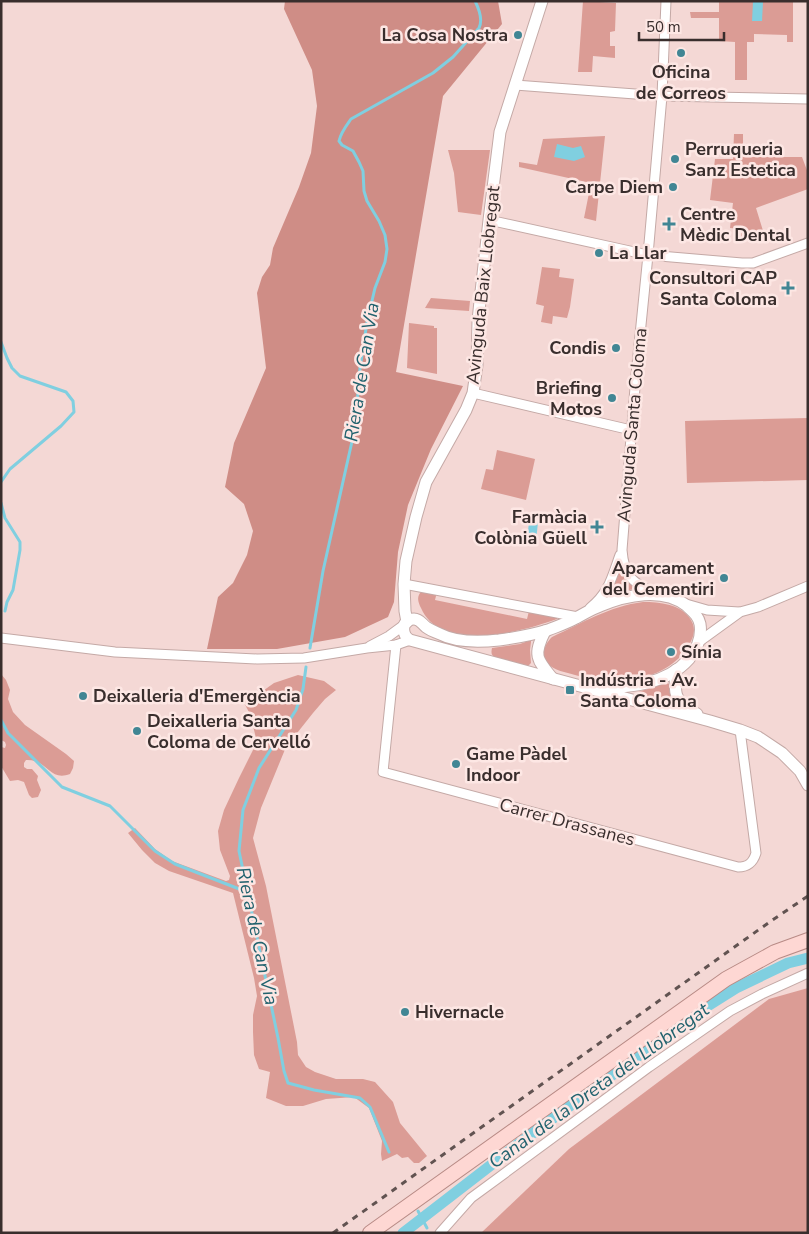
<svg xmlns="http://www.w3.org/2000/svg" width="809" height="1234" font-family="'Nunito Sans',sans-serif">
  <rect width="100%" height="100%" fill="#f4d8d5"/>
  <g fill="#db9c95">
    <path d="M583,1L616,3L615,31L610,32V46H615V58L593,56L592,72H578Z"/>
    <path d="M719,1H793V42H787V35L754,34V42H747V80H735V42L719,41V18H691L690,12H719Z"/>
    <path d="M734,134H743V157H802L808,173V189L756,208L764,234L743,241H741L742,229L730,228L733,203L710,200L715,159H733Z"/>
    <path d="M605,136L596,221L584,218L591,183L519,167V162L537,165L543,139Z"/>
    <path d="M448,150H490L481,215L458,212L454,173Z"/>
    <path d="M542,267L560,269L559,277L574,279L570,307L567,318L553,316L552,324L541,322L544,306L536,304Z"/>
    <path d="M431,298L470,301L469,311L425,308Z"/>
    <path d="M409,323L434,326V328H437V374L407,368Z"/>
    <path d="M808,418V480L687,483L685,421Z"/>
    <path d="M497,450L535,459L526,500L481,489L486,469L493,470Z"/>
    <path d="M618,569H620L627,581L633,586L634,589L610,594Z"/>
    <path d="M422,591L437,592L435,600L527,619L529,611L557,618V619C521,632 441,654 421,608C418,602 416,596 422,591Z"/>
    <path d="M643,602C659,602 682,604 691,620C697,630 693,639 687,648C674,668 651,677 628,681C623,681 618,683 613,682C600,682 588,678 575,675C566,672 554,671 547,663C540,654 545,644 552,637C582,623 610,606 643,602Z"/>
    <path d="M528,641H531V642L530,650L531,663L528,666L496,658C491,655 491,653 492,648L520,644Z"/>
    <path d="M1,674L6,680L10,690L8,699L13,712L25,725L66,754L74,761L73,768L70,774C49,782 48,759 26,760L24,763V767L27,769H32L38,776L37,780L41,790L38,797L32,798L29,795L24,782L18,780L10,781L1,766V747L5,748L6,745L5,742L1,740Z"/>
    <path d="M298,675L324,681L336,690L325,699L313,713L286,747L261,808L253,838L266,886L297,1042L298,1055L306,1067L315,1072L336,1079H363L375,1082L393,1102L400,1123L427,1156L419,1163H414L408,1157L402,1158L397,1154L382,1161L381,1154L382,1141L369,1108L354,1097L326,1099L303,1106H286L266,1098L270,1072L259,1069L254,1055L253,1032V1015L257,996L254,978L233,893L169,871L155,863L142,850L128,833L135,828L155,849L172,861L226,881L229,880L230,876L220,850L218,831L224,810L239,778L257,742L250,714L243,701L246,694L252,692L260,693L274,683Z"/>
    <path d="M666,682L669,684C669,690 672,702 671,705L635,696L637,692L655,687Z"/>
    <path d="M808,988V1233H481L569,1149L769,999Z"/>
  </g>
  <path fill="#cf8d86" d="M285,1H498L502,24L443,96L396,372L463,386L431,449L408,505L398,552L394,602L388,617L345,637L277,649H207L218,597L233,583L247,555L253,531L244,504L225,487L234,443L266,368L257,293L262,277L270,265L273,248L299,187L311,153L317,106L312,70L284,9Z"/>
  <g fill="#80cfe0">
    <path d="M753,2H763L762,21H752Z"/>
    <path d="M557,144L573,148L581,146L585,157L574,161L554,157Z"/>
    <path d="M531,520L536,521L538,522L536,541L527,540L529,522Z"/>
  </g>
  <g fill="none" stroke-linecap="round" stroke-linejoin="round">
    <g stroke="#80cfe0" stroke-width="3">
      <path d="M1,342L7,358L12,368L20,376L66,392L73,401L74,412L61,426L10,469L1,482"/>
      <path d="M1,503L5,518L20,542V550L13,590L7,602L5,611"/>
      <path d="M310,648L323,571L355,428L360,368L367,322L375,288L385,262L387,249L385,235L379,221L367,201L364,191L363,171L359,162L353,151L342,145L339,141C341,132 346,126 351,119L433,73L453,57L479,28C483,20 479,9 475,1"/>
      <path d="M306,667L303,689L296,710L259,768L243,810L239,851L278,1038L284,1071L288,1083L314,1090L360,1098L370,1107L389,1152"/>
      <path d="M1,720L8,733L62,787L110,806L155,851L175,864L247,892"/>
      <path d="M418,1211L427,1228"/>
    </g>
    <path stroke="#80cfe0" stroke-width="11" d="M403,1233L526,1138L701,1010L736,988L788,963L808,958"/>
    <g stroke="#c4a9a6" stroke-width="11">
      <g id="minor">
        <path d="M515,85L662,96L808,99"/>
        <path d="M489,220L648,255L742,263H753L808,243"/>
        <path d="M473,393L631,430"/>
        <path d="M404,584L578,617"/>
        <path d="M655,593C632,583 624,576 622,550L636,375L648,255L662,96L666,1"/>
        <path d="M686,604L707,610L739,612"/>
        <path d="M590,608C609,593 612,577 620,555"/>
        <path d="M1,638L115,652L257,659L304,658L367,648L396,645L410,640"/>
        <path d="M700,641L740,612L758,607L808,586"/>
        <path d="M396,645L383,772L738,867C748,867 753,863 756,853L740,730"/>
        <path d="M370,646L389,636L404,625"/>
        <path d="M440,1233L471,1198L649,1067L730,1011L762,994L808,973"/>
      </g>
    </g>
    <g stroke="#c4a9a6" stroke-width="13">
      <g id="tertiary">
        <path d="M407,622L405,611L404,584L406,561L416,517L426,482L466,410L473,393L477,365L478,321L480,301L489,220L500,132L542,1"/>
        <path d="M545,631C533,655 536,659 553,679"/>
        <path d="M676,670C674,696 674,700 697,714"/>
        <path d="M594,689C627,687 665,686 689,659C697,649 702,637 700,624C698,615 693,612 687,606C663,587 626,595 600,606C591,609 584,614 576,618C567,623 558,626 548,630C535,634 514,638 499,640C480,642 457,643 440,634C435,632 430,630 426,627C422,624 420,619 414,619C401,619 401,635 410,640L710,721L740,730L758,737L782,753L800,771L808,785"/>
      </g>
    </g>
    <g stroke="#b88b86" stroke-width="16">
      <path id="primary" d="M370,1233L726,979L775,952L808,940"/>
    </g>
    <use href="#minor" stroke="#fff" stroke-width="9"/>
    <use href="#tertiary" stroke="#fff" stroke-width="11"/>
    <use href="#primary" stroke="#fed7d3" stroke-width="14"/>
    <path stroke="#615351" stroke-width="3" stroke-dasharray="6 6" stroke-linecap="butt" d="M333,1233L771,921L808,896"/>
  </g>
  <g fill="#418694" stroke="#fde7e4" stroke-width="2">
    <circle cx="518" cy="35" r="5"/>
    <circle cx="681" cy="53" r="5"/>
    <circle cx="675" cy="159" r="5"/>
    <circle cx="673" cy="187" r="5"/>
    <path d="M666.5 216.5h5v5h5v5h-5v5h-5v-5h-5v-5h5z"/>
    <circle cx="599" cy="253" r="5"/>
    <path d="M785.5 280.5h5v5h5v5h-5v5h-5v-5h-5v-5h5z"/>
    <circle cx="616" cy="348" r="5"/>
    <circle cx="612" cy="398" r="5"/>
    <path d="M594.5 519.5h5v5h5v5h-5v5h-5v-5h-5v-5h5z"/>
    <circle cx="724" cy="578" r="5"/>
    <circle cx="671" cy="652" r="5"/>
    <rect x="565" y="685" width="10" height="10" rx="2.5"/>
    <circle cx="83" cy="696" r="5"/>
    <circle cx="137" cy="731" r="5"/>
    <circle cx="456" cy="764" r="5"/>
    <circle cx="405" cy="1012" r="5"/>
  </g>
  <g text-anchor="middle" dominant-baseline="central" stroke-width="5" stroke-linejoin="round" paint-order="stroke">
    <g font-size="18" font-weight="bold" fill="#392e2d" stroke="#fde7e4" text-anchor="start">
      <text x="508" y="35" text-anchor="end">La Cosa Nostra</text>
      <text x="681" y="72" text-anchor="middle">Oficina<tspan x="681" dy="21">de Correos</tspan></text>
      <text x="685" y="149">Perruqueria<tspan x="685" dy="21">Sanz Estetica</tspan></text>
      <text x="663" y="187" text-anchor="end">Carpe Diem</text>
      <text x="680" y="214">Centre<tspan x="680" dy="21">Mèdic Dental</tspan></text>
      <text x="609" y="253">La Llar</text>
      <text x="777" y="278" text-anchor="end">Consultori CAP<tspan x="777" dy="21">Santa Coloma</tspan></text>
      <text x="606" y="348" text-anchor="end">Condis</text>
      <text x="602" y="388" text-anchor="end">Briefing<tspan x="602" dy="21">Motos</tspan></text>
      <text x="587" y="517" text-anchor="end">Farmàcia<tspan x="587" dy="21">Colònia Güell</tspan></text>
      <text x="714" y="568" text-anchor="end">Aparcament<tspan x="714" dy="21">del Cementiri</tspan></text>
      <text x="681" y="652">Sínia</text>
      <text x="580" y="680">Indústria - Av.<tspan x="580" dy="21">Santa Coloma</tspan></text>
      <text x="93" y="696">Deixalleria d'Emergència</text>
      <text x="147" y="721">Deixalleria Santa<tspan x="147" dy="21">Coloma de Cervelló</tspan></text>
      <text x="466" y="754">Game Pàdel<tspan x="466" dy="21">Indoor</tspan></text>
      <text x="415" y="1012">Hivernacle</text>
    </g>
    <g font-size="18" fill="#392e2d" stroke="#fde7e4">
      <text transform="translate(483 285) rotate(-84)">Avinguda Baix Llobregat</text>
      <text transform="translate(632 425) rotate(-85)">Avinguda Santa Coloma</text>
      <text transform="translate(567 822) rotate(15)">Carrer Drassanes</text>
    </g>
    <g font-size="19" font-style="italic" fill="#21626e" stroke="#fde7e4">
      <text transform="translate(362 372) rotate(-81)">Riera de Can Via</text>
      <text transform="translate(257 936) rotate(78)">Riera de Can Via</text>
      <text transform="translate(599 1086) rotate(-36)">Canal de la Dreta del Llobregat</text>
    </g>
  </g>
  <rect width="809" height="1234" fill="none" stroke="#392e2d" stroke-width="5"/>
  <path d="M639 32v8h85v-8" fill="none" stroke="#392e2d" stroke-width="2.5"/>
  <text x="646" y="32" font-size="15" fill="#392e2d" stroke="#fde7e4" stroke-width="4" paint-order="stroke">50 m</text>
</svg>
